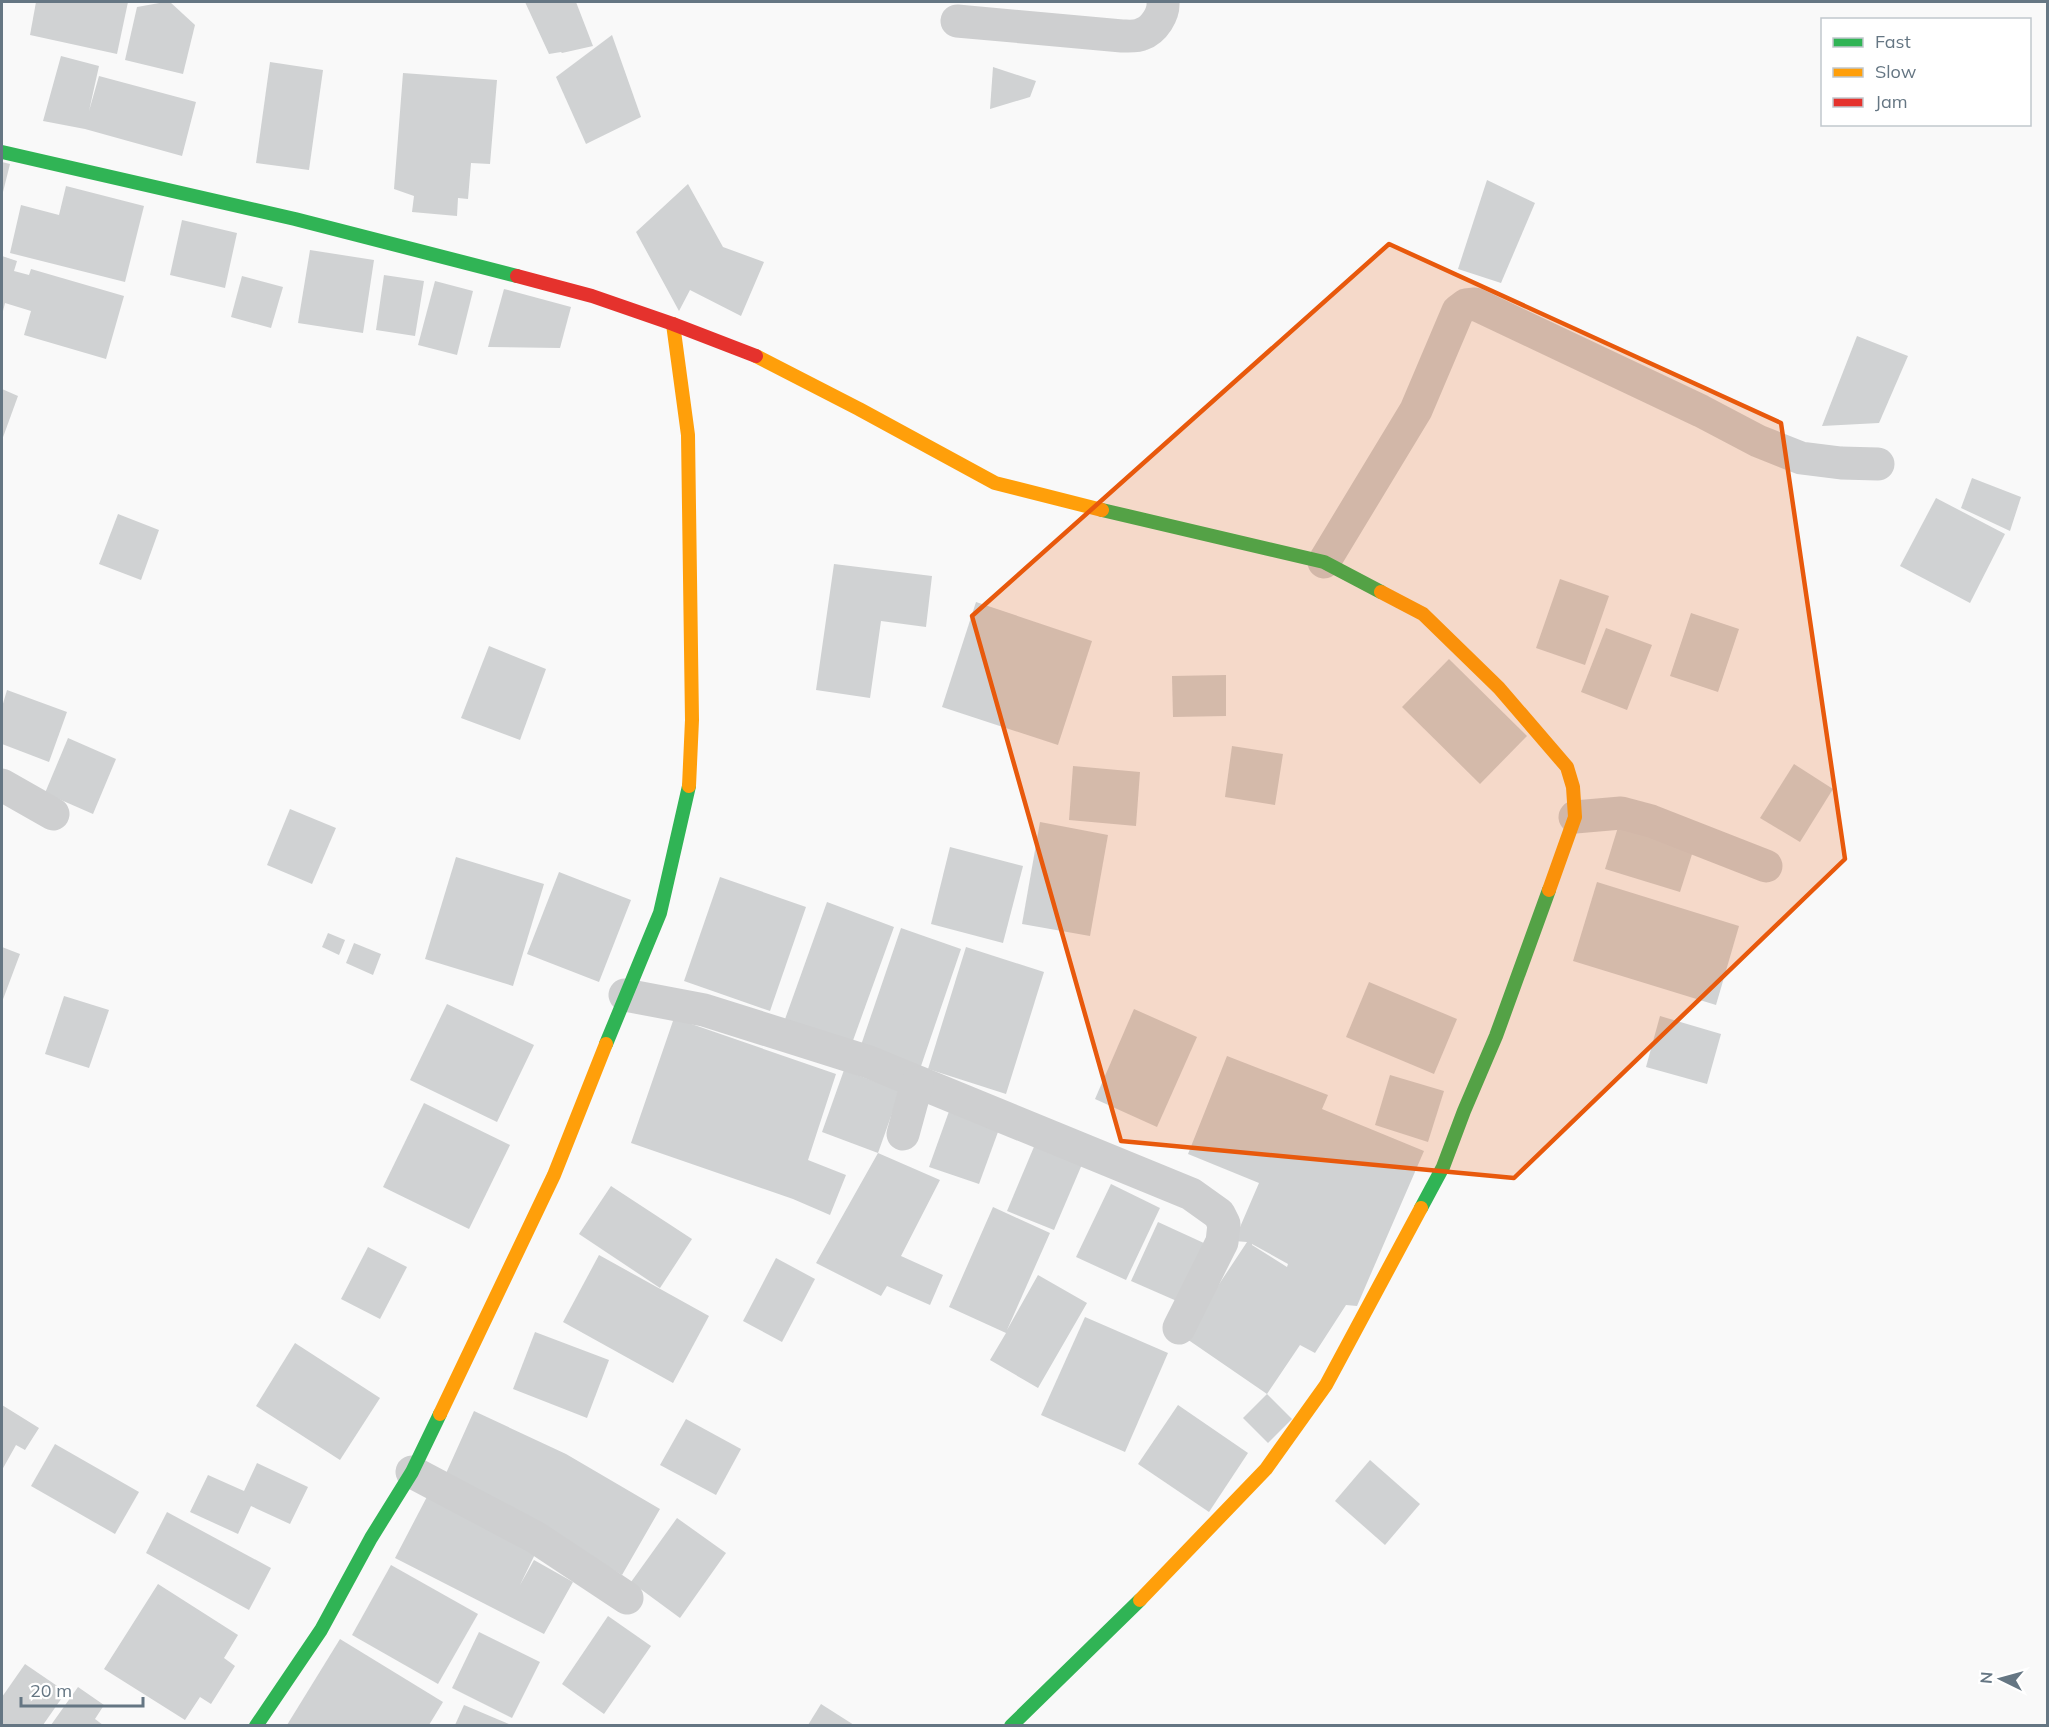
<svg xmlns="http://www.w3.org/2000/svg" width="2049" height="1727" font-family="Mulish,sans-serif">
  <rect width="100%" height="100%" fill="#f9f9f9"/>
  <g fill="#d0d2d3" fill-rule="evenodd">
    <path d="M36,2H128L117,54L30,35Z"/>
    <path d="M165,2H170L195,25L183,74L125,60L137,7Z"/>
    <path d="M525,2H576L593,46L562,53L561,52L549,54Z"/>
    <path d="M612,35L641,117L586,144L556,77Z"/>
    <path d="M61,56L99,66L89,111L99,76L196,102L182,156L85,129L43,121Z"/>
    <path d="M270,62L323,70L309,170L256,163Z"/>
    <path d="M993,67L1036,81L1030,97L990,109Z"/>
    <path d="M403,73L497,80L490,164L471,163L468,199L458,198L457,216L412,212L414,196L394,189Z"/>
    <path d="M2,162L10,164L2,196Z"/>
    <path d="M1487,180L1535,203L1501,283L1458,269Z"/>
    <path d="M688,184L723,247L764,262L741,316L690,290L679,311L636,232Z"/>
    <path d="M66,186L144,206L125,282L10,253L21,205L59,215Z"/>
    <path d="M182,220L237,233L225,288L170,275Z"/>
    <path d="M310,250L374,260L363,333L298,323Z"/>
    <path d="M2,256L17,261L14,271L29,275L31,269L124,296L106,359L24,335L31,311L5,303L2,315Z"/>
    <path d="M384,275L424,281L415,336L376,330Z"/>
    <path d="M242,276L283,287L271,328L231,317Z"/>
    <path d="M435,281L473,291L457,355L418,345Z"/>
    <path d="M504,289L571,307L560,348L488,347Z"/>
    <path d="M1857,336L1908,356L1879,423L1822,426Z"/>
    <path d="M2,389L18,396L2,440Z"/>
    <path d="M1972,478L2021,497L2010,531L1961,508Z"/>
    <path d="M1936,498L2005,534L1970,603L1900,566Z"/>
    <path d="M118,514L159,530L141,580L99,564Z"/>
    <path d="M834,564L932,576L926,627L881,621L870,698L816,690Z"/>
    <path d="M1560,579L1609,596L1585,665L1536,648Z"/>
    <path d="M976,602L1092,641L1058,745L942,707Z"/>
    <path d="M1691,613L1739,629L1718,692L1670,676Z"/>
    <path d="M1606,628L1652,645L1627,710L1581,692Z"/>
    <path d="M489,646L546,669L520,740L461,718Z"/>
    <path d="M1449,659L1527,736L1480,784L1402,707Z"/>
    <path d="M1226,675V716L1173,717L1172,676Z"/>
    <path d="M7,690L67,712L49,762L2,744V707Z"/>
    <path d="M68,738L116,759L93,814L45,793Z"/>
    <path d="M1232,746L1283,754L1275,805L1225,797Z"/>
    <path d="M1794,764L1833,789L1800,842L1760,818Z"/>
    <path d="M1073,766L1140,772L1136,826L1069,820Z"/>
    <path d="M290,809L336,828L312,884L267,865Z"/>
    <path d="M1040,822L1108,835L1090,936L1022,924Z"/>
    <path d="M1619,824L1694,848L1680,892L1605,869Z"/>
    <path d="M950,847L1023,866L1003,943L931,924Z"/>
    <path d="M456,857L544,884L513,986L425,959Z"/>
    <path d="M559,872L631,900L599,982L527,954Z"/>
    <path d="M720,877L806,907L770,1011L684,981Z"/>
    <path d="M1597,882L1739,926L1716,1005L1573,961Z"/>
    <path d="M827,902L894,927L851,1046L784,1022Z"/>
    <path d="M901,928L961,949L920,1069L860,1048Z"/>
    <path d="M328,933L345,940L339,955L322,947Z"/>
    <path d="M354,943L381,954L373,975L346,963Z"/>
    <path d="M2,947L20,954L2,1002Z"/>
    <path d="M966,947L1044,972L1006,1094L928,1069Z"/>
    <path d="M1369,982L1457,1019L1434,1074L1346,1037Z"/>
    <path d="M64,996L109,1010L89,1068L45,1054Z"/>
    <path d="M447,1004L534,1045L497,1122L410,1080Z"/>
    <path d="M1134,1009L1197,1037L1157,1127L1095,1099Z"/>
    <path d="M1660,1016L1721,1034L1707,1084L1646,1067Z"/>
    <path d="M674,1018L836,1074L808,1160L846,1175L830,1215L793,1199L631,1143Z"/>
    <path d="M1227,1056L1328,1095L1322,1109L1424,1151L1357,1306L1346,1305L1315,1353L1300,1345L1267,1394L1184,1337L1247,1242L1234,1241L1259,1183L1188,1154ZM1252,1244L1288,1264L1287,1267L1252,1245Z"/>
    <path d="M844,1070L900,1091L878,1153L822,1132Z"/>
    <path d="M1390,1075L1444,1091L1428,1142L1375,1125Z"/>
    <path d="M424,1103L510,1145L469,1229L383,1187Z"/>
    <path d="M952,1103L1002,1121L979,1184L929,1167Z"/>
    <path d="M1036,1142L1083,1162L1054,1230L1007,1211Z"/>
    <path d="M878,1153L940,1180L901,1256L943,1275L930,1305L887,1286L881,1296L816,1263Z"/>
    <path d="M1111,1184L1160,1208L1126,1280L1076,1257Z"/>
    <path d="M611,1186L692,1239L660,1288L579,1234Z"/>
    <path d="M993,1207L1050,1233L1007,1330L1038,1275L1087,1303L1038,1388L990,1360L1006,1333L949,1307Z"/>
    <path d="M1158,1222L1206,1244L1179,1302L1131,1281Z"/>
    <path d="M368,1247L407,1267L380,1319L341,1299Z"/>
    <path d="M599,1255L709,1316L673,1383L563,1322Z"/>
    <path d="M776,1258L815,1279L782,1342L743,1321Z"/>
    <path d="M1085,1317L1168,1353L1125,1452L1041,1415Z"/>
    <path d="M535,1332L609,1360L587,1418L513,1389Z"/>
    <path d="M295,1343L380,1398L340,1460L256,1406Z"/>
    <path d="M1267,1394L1292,1419L1268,1443L1243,1418Z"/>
    <path d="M2,1405L39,1428L25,1450L16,1445L2,1470Z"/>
    <path d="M1178,1405L1248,1453L1209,1512L1138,1464Z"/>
    <path d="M474,1411L566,1454L660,1509L622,1575L573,1546L443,1480Z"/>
    <path d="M686,1419L741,1449L716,1495L660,1465Z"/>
    <path d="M55,1444L139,1492L115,1534L31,1486Z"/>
    <path d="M1370,1460L1420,1504L1385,1545L1335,1501Z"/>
    <path d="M257,1463L308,1487L290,1524L251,1506L238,1534L190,1512L208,1475L244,1491Z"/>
    <path d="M430,1491L539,1546L520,1585L534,1560L573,1582L544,1634L395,1558Z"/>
    <path d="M167,1512L271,1568L249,1610L146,1553Z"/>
    <path d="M677,1518L726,1553L680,1618L631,1582Z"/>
    <path d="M391,1565L478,1614L438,1684L352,1635Z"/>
    <path d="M158,1584L238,1635L224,1658L235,1666L211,1704L200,1697L185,1720L104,1669Z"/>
    <path d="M608,1616L651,1646L604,1714L562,1684Z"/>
    <path d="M479,1632L540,1662L512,1718L452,1688Z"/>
    <path d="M340,1639L443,1702L429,1725H287Z"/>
    <path d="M25,1664L66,1692L43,1725H2V1697Z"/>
    <path d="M78,1687L104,1705L95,1719L103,1725H51Z"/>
    <path d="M821,1704L854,1725H808Z"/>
    <path d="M464,1705L511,1725H455Z"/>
  </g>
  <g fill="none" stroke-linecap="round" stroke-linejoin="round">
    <g stroke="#cecfd0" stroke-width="33">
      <path d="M957,21L1122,36C1128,36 1136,37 1142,34C1154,30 1164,14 1163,2"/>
      <path d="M1324,562L1416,410L1458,311L1466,305L1475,304L1701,411L1758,441L1801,458L1841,463L1878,464"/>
      <path d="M2,785L53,814"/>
      <path d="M1575,817L1621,813L1651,821L1766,866"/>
      <path d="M625,995L704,1010L869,1062L1191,1194L1219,1214L1224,1224L1222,1242L1179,1328"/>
      <path d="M903,1134L917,1083"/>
      <path d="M412,1472L535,1537L627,1598"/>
    </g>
    <g stroke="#30b455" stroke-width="14">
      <path d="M2,152L295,219L517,276"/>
      <path d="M1102,510L1324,562L1381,592"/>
      <path d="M606,1044L660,913L689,786"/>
      <path d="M1421,1208L1443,1167L1464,1111L1496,1036L1549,890"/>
      <path d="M256,1726L321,1630L371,1538L412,1472L440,1414"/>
      <path d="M1011,1726L1140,1600"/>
    </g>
    <g stroke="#ff9f0a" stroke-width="14">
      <path d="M673,324L688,435L692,720L689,786"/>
      <path d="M756,356L859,409L995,483L1102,510"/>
      <path d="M1381,592L1423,614L1499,688L1567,767L1573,787L1575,817L1549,890"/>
      <path d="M440,1414L554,1175L606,1044"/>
      <path d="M1140,1600L1266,1469L1326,1385L1421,1208"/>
    </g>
    <path stroke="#e5322d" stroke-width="14" d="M517,276L592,296L673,324L756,356"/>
  </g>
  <path fill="#e8590c" fill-opacity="0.2" stroke="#e8590c" stroke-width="4.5" stroke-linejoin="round" d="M1389,244L1781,423L1845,859L1514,1178L1121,1141L972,616Z"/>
  <rect width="2049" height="1727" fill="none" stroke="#657683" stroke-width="6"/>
  <rect x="1821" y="18" width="210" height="108" fill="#ffffff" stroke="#c1c8cd" stroke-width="1.5"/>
  <rect x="1833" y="38" width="30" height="9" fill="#30b455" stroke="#c1c8cd" stroke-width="1.5"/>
  <text x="1875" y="48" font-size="18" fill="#657683">Fast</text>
  <rect x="1833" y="68" width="30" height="9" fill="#ff9f0a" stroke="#c1c8cd" stroke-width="1.5"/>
  <text x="1875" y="78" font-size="18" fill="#657683">Slow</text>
  <rect x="1833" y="98" width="30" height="9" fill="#e5322d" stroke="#c1c8cd" stroke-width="1.5"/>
  <text x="1875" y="108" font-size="18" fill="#657683">Jam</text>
  <g transform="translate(2001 1679) rotate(275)" stroke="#ffffff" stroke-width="4.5" paint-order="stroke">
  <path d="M0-4.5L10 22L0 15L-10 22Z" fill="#657683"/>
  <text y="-9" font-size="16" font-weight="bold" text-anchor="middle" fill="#657683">N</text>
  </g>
  <path d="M21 1697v9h122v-9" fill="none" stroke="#657683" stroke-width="3"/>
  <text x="30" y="1697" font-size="18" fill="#657683" stroke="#ffffff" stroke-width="4.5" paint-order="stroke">20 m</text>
</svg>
